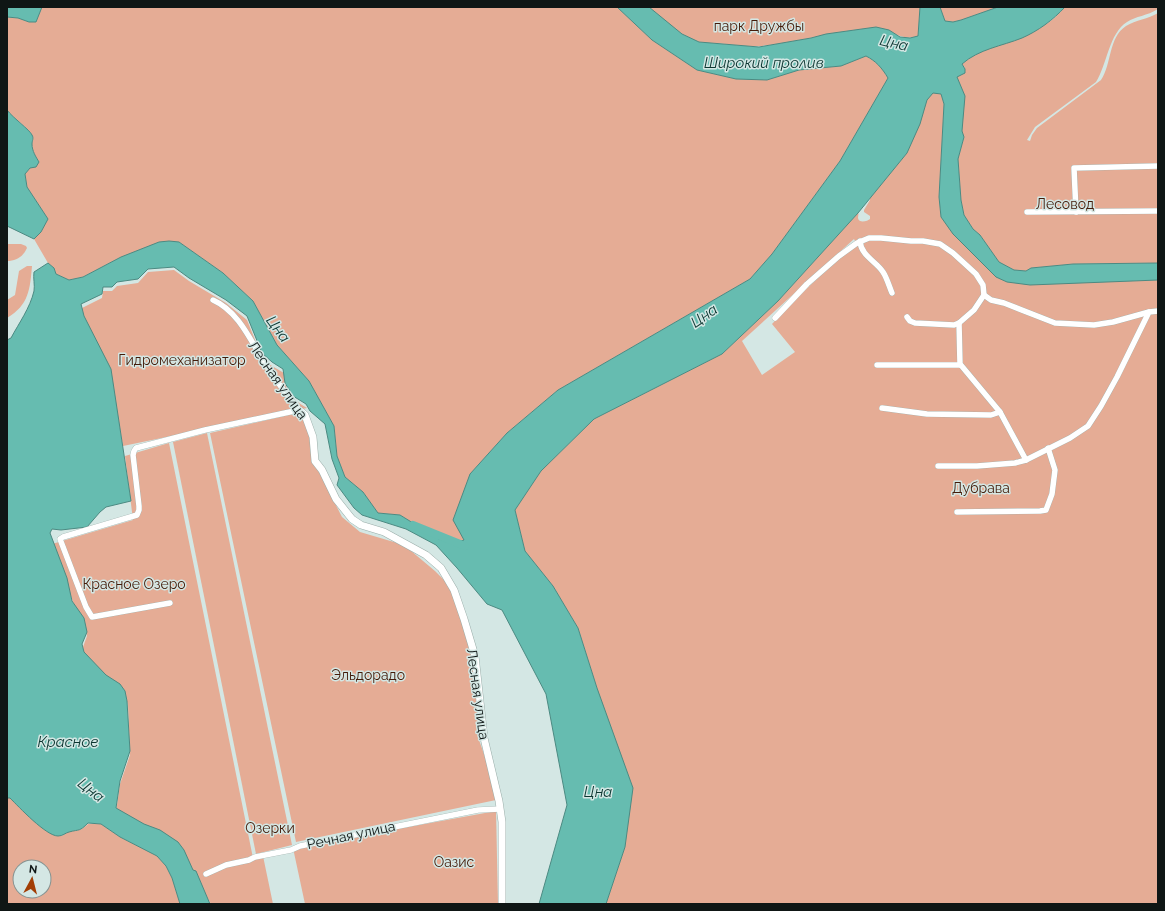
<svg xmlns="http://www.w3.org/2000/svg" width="1165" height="911" font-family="Raleway,sans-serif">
  <rect width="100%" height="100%" fill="#d4e7e4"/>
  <g fill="#e5ac95" fill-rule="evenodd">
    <path d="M42,7H617L652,40L697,70L736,79L767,80L799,70L841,66L866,56C876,61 882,68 888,78L840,161L772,254L750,279L558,390L507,433L470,474L464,540L455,543L439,539L400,515L378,513L363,492L345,477L337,456L334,426L309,381L277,345L253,301L223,273L179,242L121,257L83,277L69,280L56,274L54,268L48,263L34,239L41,232L48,219L27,187L25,174L30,168L39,162C36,157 32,151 32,144C32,141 34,138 32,135C30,129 13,118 7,110V17L18,18L29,22H36Z"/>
    <path d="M649,7H920L918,36C898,42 892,27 874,28C836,30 798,43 760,46C749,47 737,45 726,44C718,43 707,44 699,42C680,36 663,20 649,7Z"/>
    <path d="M940,7H998L961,20L953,22L945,21Z"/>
    <path d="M1065,7H1158V9C1147,16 1136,16 1127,22C1109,33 1107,65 1096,82L1035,127L1027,140L1030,141L1032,135L1037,128L1101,80C1112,64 1108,38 1126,26C1136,20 1148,19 1158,13V263L1073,264L1031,268L1026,271L1014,270L999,262L980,235L973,229L964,215L961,200L958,159L964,137H963L947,78L965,71V68L962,64C984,45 1016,41 1041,27C1051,22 1058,15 1065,7Z"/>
    <path d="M935,92L941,94L944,104L939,197L941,217L996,277L1122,281L1158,280V904H606L625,847L597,688L578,628L553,586L525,551L515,510L541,471L594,419L722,354L778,301L858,213C859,214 858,216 858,218C859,224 868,221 870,219V216L864,212V210L870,200V198L907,153L927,100L931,94ZM854,239L857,245C826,268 799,296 772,324L795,352L762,375L742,341Z"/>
    <path d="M7,244H21L26,246L27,248C23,257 16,261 7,261Z"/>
    <path d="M27,266H32C30,289 29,305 7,318V300L15,295L19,271Z"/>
    <path d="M174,270L189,281L226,303L247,320L262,357L272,366L284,373C286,393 289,397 307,408L123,446L116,406L84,319L82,308L102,298L103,291H112L117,286L138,283L148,272Z"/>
    <path d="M306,411L319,472L342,517L360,532L404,545L435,571L454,590L473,659L479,740L490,771L496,800L296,842L210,433Z"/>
    <path d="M207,433L292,845L256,854L173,442Z"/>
    <path d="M169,443L253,858L263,856L273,904H211L193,874L116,812L120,784L130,755L128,705L125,695L84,656L83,647L87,636L84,621L76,610L52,544L133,520L125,456Z"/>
    <path d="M7,798H10C20,808 46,836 60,836C64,836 65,833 68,832C79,828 77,834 88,824H101L120,837L157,856L166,866L172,878L180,904H7ZM20,867H44V891H20Z"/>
    <path d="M496,811L498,904H305L293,848Z"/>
  </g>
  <g fill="#66bcb0" stroke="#4c8a82">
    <path d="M7,7H42L36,22H29L18,18L7,17Z"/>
    <path d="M617,7H649L682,34L699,42L759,47L811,38L826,34L876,27L889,30L900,37L910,38L918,36L920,7H940L945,21L953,22L961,20L998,7H1065C1053,20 1038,31 1022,38C1002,46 979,49 962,64L965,69V73L957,77L965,96L962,131L964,137L958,159L961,200L964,215L973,229L980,235L999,262L1014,270L1026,271L1031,268L1073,264L1158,263V280L1030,285L1007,282L996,277L953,234L941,217L939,197L944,104L941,94L933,93L927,100L920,124L907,153L858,213L778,301L722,354L594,419L541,471L515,510L525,551L553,586L578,628L597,688L633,788L625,847L606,904H539L567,805L546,694L502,610L487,604L457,568L436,545L406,529L362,515L354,508L337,485L339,478L332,459L325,424L310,411L306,404L293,396L285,383L283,369L272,362L262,353L247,316L226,300L189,278L174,267L148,269L138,279L117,282L112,287H103L102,294L81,304L84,316L111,369L131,501L106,507L100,512L87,527L61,530L52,529L50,533L67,578L72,601L84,618L87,632L82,644L84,652L106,675L120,684L125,691L127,701L130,751L120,781L116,808L144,824L160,830L178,842L184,850L193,870L196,871L210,904H180L172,878L166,866L157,856L120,837L101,824L88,823C79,832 80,829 69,832C65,833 63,836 58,836C46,836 19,807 10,798H7V340L11,338C19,323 30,308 34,291C35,285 33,278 34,272L48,263L54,268L56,274L69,280L83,277L121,257L159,242L169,241L179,242L223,273L253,301L277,345L309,381L334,426L337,456L345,477L363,492L378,513L400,515L439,539L455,543L464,540L453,520L470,474L507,433L558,390L750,279L772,254L840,161L888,78C882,68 876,61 866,56L841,66L799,70L767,80L736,79L697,70L652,40Z"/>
    <path d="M7,110C13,118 30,130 32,135C34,138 32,141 32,144C32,151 36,157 39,162L36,167L30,168L25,174L27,187L48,219L41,232L34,239L7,226Z"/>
  </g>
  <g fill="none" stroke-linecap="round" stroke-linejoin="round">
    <path stroke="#66bcb0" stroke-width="8" d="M413,525L465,546"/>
    <g stroke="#9aada9" stroke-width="6">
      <g id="minor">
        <path d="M1027,212L1158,211"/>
        <path d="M1076,212L1074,168L1158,166"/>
        <path d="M860,241C861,256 876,261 883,272C887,278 889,286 892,293"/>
        <path d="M984,295L974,310L959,323L960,364L1000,412L1026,460"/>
        <path d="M907,317L910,321L915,323L954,325L959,323"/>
        <path d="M775,318L807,284L839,256L857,243L869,238H881L911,241H923L940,244L953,253L976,274L983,285L984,295L991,300L1004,303L1055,323L1094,325L1113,322L1149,312"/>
        <path d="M877,365H960"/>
        <path d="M882,408L927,414L991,415L1000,412"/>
        <path d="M938,466H977L1015,463L1026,460L1070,438L1088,426L1101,406L1117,377L1149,312L1158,311"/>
        <path d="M957,512L1040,511L1046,510L1052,494L1055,470L1048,448"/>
        <path d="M170,603L92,617L86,607L60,539L63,537L137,515L139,510V506L133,455L134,451L136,448L205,430L299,410C288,396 277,382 267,367C252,344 240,312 213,300"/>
        <path d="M206,874L226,865L249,860L255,857L291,850L300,846L478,810L500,809"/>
      </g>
    </g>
    <g stroke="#9aada9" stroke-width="8">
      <path id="tertiary" d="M299,410L305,415L313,437L315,461L322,470L336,499L352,519L361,525L384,532L426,555L441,568L454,590L464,619L475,656L484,738L499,801L502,822V904"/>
    </g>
    <use href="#minor" stroke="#fff" stroke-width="5.5"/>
    <use href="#tertiary" stroke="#fff" stroke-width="7"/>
  </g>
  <g text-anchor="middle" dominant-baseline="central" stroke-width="3" stroke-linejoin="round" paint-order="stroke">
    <g font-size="14" fill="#441b09" stroke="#d4e7e4">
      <text x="759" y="26">парк Дружбы</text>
      <text x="1065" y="204">Лесовод</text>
      <text x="182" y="360">Гидромеханизатор</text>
      <text x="981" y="488">Дубрава</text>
      <text x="134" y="584">Красное Озеро</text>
      <text x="368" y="675">Эльдорадо</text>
      <text x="270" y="828">Озерки</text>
      <text x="454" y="862">Оазис</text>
    </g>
    <g font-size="14" fill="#0f1615" stroke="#d4e7e4">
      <text transform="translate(278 380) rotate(55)">Лесная улица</text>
      <text transform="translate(478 694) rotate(82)">Лесная улица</text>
      <text transform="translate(351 835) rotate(-12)">Речная улица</text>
    </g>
    <g font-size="15" font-style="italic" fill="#0c3631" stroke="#d4e7e4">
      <text transform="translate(894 43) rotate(13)">Цна</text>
      <text x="764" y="63">Широкий пролив</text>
      <text transform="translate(704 316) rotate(-35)">Цна</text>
      <text transform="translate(278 329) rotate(53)">Цна</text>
      <text x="68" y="742">Красное</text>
      <text transform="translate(91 790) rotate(38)">Цна</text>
      <text x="598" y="792">Цна</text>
    </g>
  </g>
  <rect width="1165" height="911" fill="none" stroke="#0f1615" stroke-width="16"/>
  <g transform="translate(32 879) rotate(7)"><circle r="19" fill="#d4e7e4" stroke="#859391"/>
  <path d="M0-3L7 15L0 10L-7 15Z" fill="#a23e05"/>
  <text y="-6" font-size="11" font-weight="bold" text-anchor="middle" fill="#0f1615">N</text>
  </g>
</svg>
